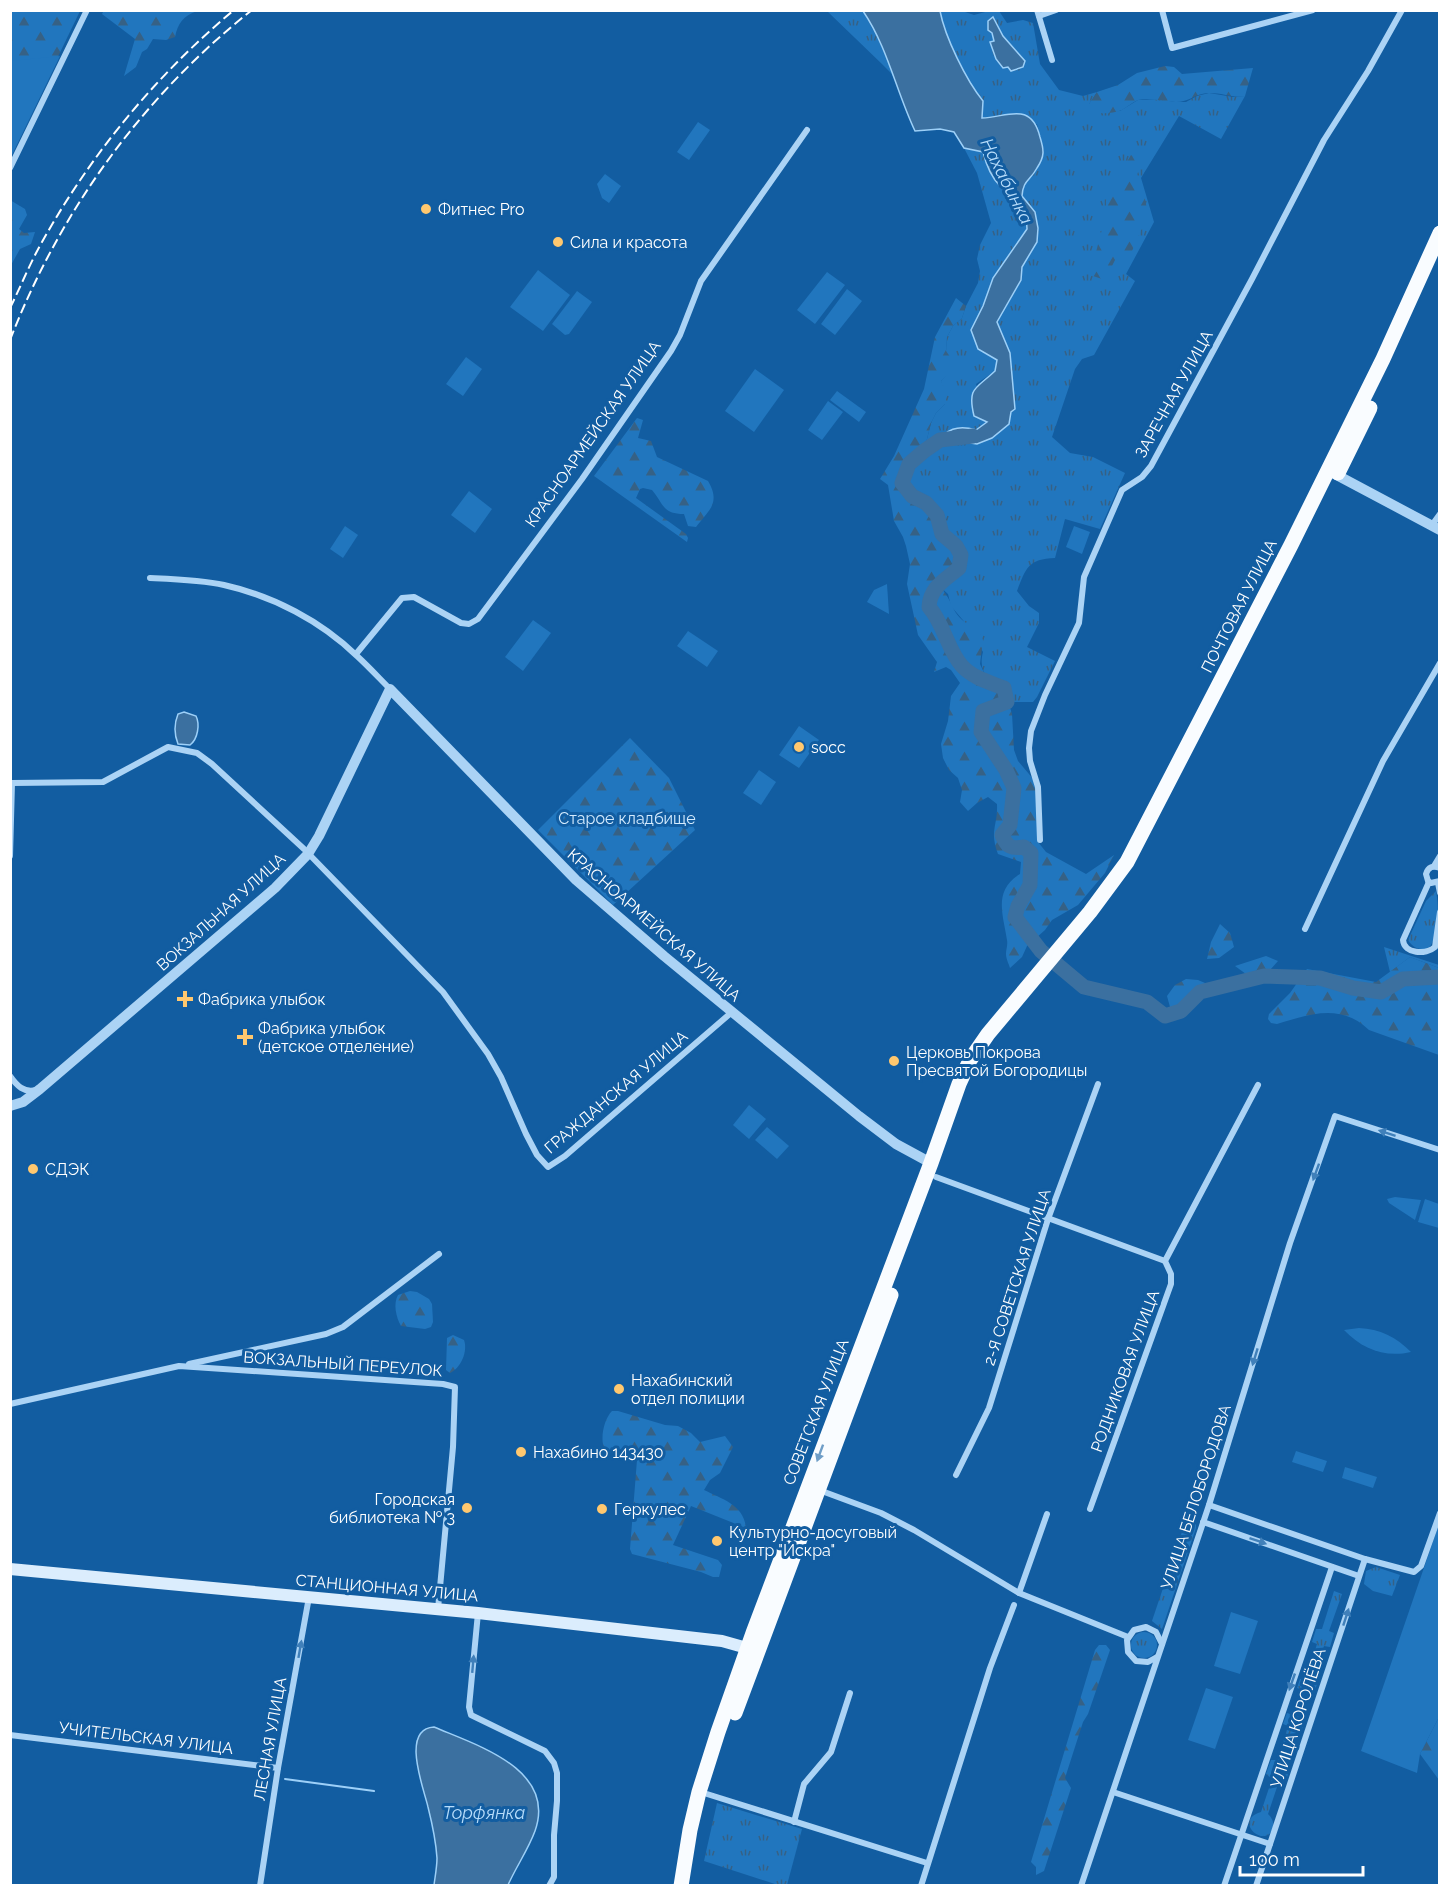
<svg xmlns="http://www.w3.org/2000/svg" width="1450" height="1896" font-family="Raleway,sans-serif">
  <defs>
    <pattern id="grass-tufts" width="24" height="20" patternUnits="userSpaceOnUse" patternTransform="scale(1.5)"><rect width="24" height="20" fill="#2176be"/><path d="M3 7l-1-3M5 7V3M7 7l1-3M15 17l-1-3M17 17v-4M19 17l1-3" fill="none" stroke="#366185"/></pattern>
    <pattern id="forest-firs" width="22" height="20" patternUnits="userSpaceOnUse" patternTransform="scale(1.5)"><rect width="22" height="20" fill="#2176be"/><path d="M5 1l3.5 6h-7zM16 11l3.5 6h-7z" fill="#366185"/></pattern>
  </defs>
  <rect width="100%" height="100%" fill="#125da1"/>
  <g fill="url(#grass-tufts)" fill-rule="evenodd">
    <path d="M827,11H863L889,60L897,84L891,73L882,64Z"/>
    <path d="M940,11H962L974,15L989,11H999L1007,23L1023,20L1033,23L1040,64L1059,90L1083,96L1097,92L1089,104L1090,112L1120,111L1138,100L1161,99L1173,102H1186L1197,96L1209,93L1233,97L1245,96L1221,139L1179,116L1141,178L1154,222L1126,274L1135,281L1094,355L1082,359L1075,369L1052,437L1070,453L1093,457L1125,473L1100,529L1065,519L1055,558C1028,559 1026,568 1017,591L1029,606L1039,613V623L1027,647L1055,661L1037,697L1033,702H1007L1004,688C987,681 978,671 983,652L967,625L951,606L948,594L938,585L959,568L956,546L942,534L937,515L926,503L912,496L902,483L909,464L924,451L931,423L936,413L945,404L941,381L949,372L946,351L947,337L953,326L962,318L966,306L978,283L980,271L977,259L980,245L991,223L977,173L964,148L983,152C986,164 991,177 1000,186C1012,200 1026,208 1027,229L993,278L983,306L971,330L978,349L997,360L995,371L976,384L988,422L976,430L992,438L1010,353L997,322L1021,281L1022,267L1037,242L1038,228L1035,212L1022,196L1023,185L1037,169L1044,151L1037,124L982,118L983,101C965,79 945,39 940,11ZM988,21L1025,61L1023,67L1011,71L990,42L994,41L992,32L988,30Z"/>
    <path d="M1436,891C1439,908 1440,937 1427,950C1418,949 1413,948 1408,940L1426,901Z"/>
    <path d="M1384,947L1439,965V968L1410,957L1390,972Z"/>
    <path d="M1191,1520L1196,1524V1528L1162,1629L1152,1621L1185,1523Z"/>
    <path d="M1376,1567L1400,1575L1392,1596L1373,1591L1364,1584L1366,1571Z"/>
    <path d="M1334,1591L1342,1594L1329,1631L1334,1633L1330,1647L1324,1646L1312,1682L1317,1684L1314,1693L1297,1688L1300,1679L1306,1680L1317,1644L1312,1642L1316,1629H1322Z"/>
    <circle cx="1144" cy="1645" r="13"/>
    <path d="M1287,1713L1305,1719L1302,1730L1297,1729L1286,1762L1290,1766L1286,1781H1279L1268,1814C1272,1818 1274,1822 1273,1827C1267,1851 1231,1821 1261,1812L1272,1779L1266,1774L1271,1760H1278L1288,1726L1283,1724Z"/>
    <path d="M717,1803L802,1829L787,1885H778L704,1861Z"/>
  </g>
  <g fill="url(#forest-firs)">
    <path d="M104,10H197V11C183,16 178,23 175,37L166,40L153,39L147,49L142,52L136,67L124,76L135,39L102,14Z"/>
    <path d="M11,11H80L53,67L11,68Z"/>
    <path d="M1165,66L1174,67L1182,74L1253,68L1245,96C1232,98 1220,92 1207,93C1196,94 1188,102 1176,102C1163,102 1151,97 1138,100C1133,102 1127,107 1122,110C1112,114 1100,114 1089,112V104L1097,92L1118,85L1137,73Z"/>
    <path d="M1131,155L1142,161L1137,175L1144,194L1148,214L1129,258H1116L1110,270L1102,279L1090,275L1106,214V201L1110,190Z"/>
    <path d="M10,200L25,209L27,215L19,229L24,233L35,232L31,244L20,249L11,265Z"/>
    <path d="M956,298L966,306L962,318L953,326L947,337L946,351L953,361L950,372L941,381L946,392L945,404L936,413L931,423L924,451L909,464L902,484L912,496L926,503L937,515L942,534L956,546L961,555L959,568L938,585C957,603 948,617 978,629L983,640L980,664L985,675L1004,688L1012,714L1014,750L1018,761L1034,780L1037,792L1038,842L1046,852L1086,874L1114,855L1105,873L1078,905L1052,920L1045,930L1027,946L1022,957L1010,968C1009,964 1006,959 1006,954C1006,949 1008,945 1007,940C1003,914 993,891 1020,874L1021,862L998,854C989,830 998,826 997,804L988,797L977,803L968,811L960,802L962,790L958,778L949,770L943,758L941,744L948,721L951,696L960,683L951,670L946,667L934,672L937,662L918,635L907,584L910,564L906,546L903,537L894,521L888,485L880,479L894,456L924,389L935,337Z"/>
    <path d="M637,418L643,420L638,438L651,441L657,457L708,481C721,503 709,510 696,527L688,526L684,514C662,514 664,504 652,490L643,488L640,489L636,498L686,534L688,538L687,542L594,476Z"/>
    <path d="M630,738L669,778L695,830L613,905L538,830Z"/>
    <path d="M1220,924L1230,933L1234,947L1219,958L1207,959L1211,942Z"/>
    <path d="M1266,956L1278,961L1270,970H1258L1246,974L1235,966Z"/>
    <path d="M1410,957L1439,968V1055L1369,1030C1341,1003 1310,1014 1277,1024L1271,1023L1268,1019L1269,1014L1290,993L1307,969L1376,982Z"/>
    <path d="M1186,979L1198,980L1205,983L1206,990L1198,999L1181,1011L1170,1007L1167,996L1175,985Z"/>
    <path d="M410,1291L417,1292L429,1299L432,1304L433,1322L431,1327L425,1329L401,1326C396,1317 393,1304 398,1295Z"/>
    <path d="M453,1335L464,1340C468,1351 461,1368 450,1373L446,1370L447,1338Z"/>
    <path d="M612,1411H618L665,1425L678,1426L691,1433L700,1442L725,1436L733,1447L720,1473L710,1480L704,1490C722,1499 744,1505 746,1528L691,1506L673,1545L718,1560L722,1565L719,1577H713L701,1572L632,1554L630,1549L637,1460L623,1448L608,1454C598,1445 603,1420 612,1411Z"/>
    <path d="M1099,1645H1106L1110,1650L1088,1714L1083,1722L1065,1778L1071,1788L1044,1871L1036,1875V1867L1031,1862L1095,1650Z"/>
    <path d="M1439,1717V1780L1420,1754Z"/>
  </g>
  <g fill="#2176be">
    <path d="M60,56L11,157V61Z"/>
    <path d="M698,122L710,130L689,160L677,152Z"/>
    <path d="M605,174L621,186L609,203L602,198L597,184Z"/>
    <path d="M538,270L570,295L543,331L510,307Z"/>
    <path d="M827,272L845,285L815,324L797,310Z"/>
    <path d="M847,289L862,301L835,335L821,324Z"/>
    <path d="M577,291L592,302L569,334L565,335L552,324Z"/>
    <path d="M466,357L482,369L463,396L446,384Z"/>
    <path d="M755,369L784,390L754,432L725,411Z"/>
    <path d="M837,391L866,412L859,422L830,400Z"/>
    <path d="M828,401L843,412L822,440L808,430Z"/>
    <path d="M469,491L492,509L475,533L451,515Z"/>
    <path d="M345,526L358,535L343,558L330,549Z"/>
    <path d="M1074,526L1090,532L1082,554L1066,547Z"/>
    <path d="M887,584L889,614L867,602L874,590Z"/>
    <path d="M533,620L551,633L523,671L505,657Z"/>
    <path d="M688,631L718,651L707,667L677,646Z"/>
    <path d="M799,726L819,740L799,768L779,755Z"/>
    <path d="M759,770L776,782L761,805L743,793Z"/>
    <path d="M749,1105L766,1119L749,1139L733,1125Z"/>
    <path d="M767,1127L789,1146L777,1159L755,1140Z"/>
    <path d="M1395,1197L1421,1200L1415,1220L1389,1203L1387,1199Z"/>
    <path d="M1425,1199L1439,1204V1228L1418,1222Z"/>
    <path d="M1359,1328C1380,1329 1396,1337 1411,1352C1385,1358 1362,1349 1344,1330Z"/>
    <path d="M1296,1451L1327,1461L1323,1472L1292,1462Z"/>
    <path d="M1345,1467L1377,1477L1373,1488L1342,1478Z"/>
    <path d="M1439,1524V1717L1420,1754L1417,1773L1361,1751Z"/>
    <path d="M1231,1612L1258,1621L1240,1674L1214,1666Z"/>
    <path d="M1206,1688L1233,1697L1215,1749L1188,1740Z"/>
  </g>
  <g fill="#3b70a0" stroke="#9dd0f8" stroke-width="1.5">
    <path d="M863,11H940C945,37 966,80 983,101L982,118C1008,117 1031,101 1040,137C1044,150 1045,156 1037,168C1030,181 1023,180 1022,196L1035,212L1038,228L1037,242L1022,267L1021,280L997,322L1010,353L1015,409L1011,412L1009,424L992,438L977,444L957,441L945,434C954,426 966,427 976,430L987,422L974,416C967,387 976,389 995,371L997,360L978,349L971,330L983,306L993,278L1027,229C1027,208 1012,200 1000,186C991,177 986,164 983,152L964,148L954,132L940,129L915,131C896,91 888,48 863,11Z"/>
    <path d="M993,17L1003,36L1025,61L1023,67L1011,71L1008,67L1003,68L996,59L990,42L994,41L992,33L988,30V21Z"/>
    <path d="M184,712L196,716C200,724 198,739 190,745L178,744C174,734 174,724 178,714Z"/>
    <path d="M434,1727C476,1745 557,1769 535,1831C528,1850 516,1867 508,1885H434C435,1877 437,1867 437,1858C436,1842 432,1823 428,1807C424,1789 400,1729 434,1727Z"/>
  </g>
  <g fill="none" stroke-linecap="round" stroke-linejoin="round">
    <path stroke="#9dd0f8" stroke-width="2" d="M285,1779L374,1791"/>
    <path stroke="#3b70a0" stroke-width="15" d="M973,436L940,440L924,451L909,464L902,483L912,496L926,503L937,515L942,534L956,546L961,555L959,568C945,580 930,587 929,607C944,624 948,651 962,666C973,678 989,682 1004,688L1007,702L983,711L981,732L1006,770L1014,788L1010,825L1002,835C1007,847 1011,849 1024,847L1031,853L1030,885L1018,906L1015,917L1041,951L1084,987L1147,1002L1165,1016L1181,1011L1200,992L1264,976L1320,978L1353,988L1381,992L1403,979L1440,977"/>
    <g stroke="#abd3f5" stroke-width="6">
      <path d="M1037,10L1052,60"/>
      <path d="M1162,10L1172,48L1313,10"/>
      <path d="M1039,16L1056,10"/>
      <path d="M10,168L87,10"/>
      <path d="M1432,525L1440,514"/>
      <path d="M150,578C172,579 202,580 224,585C273,596 321,621 357,656C369,667 379,678 390,689"/>
      <path d="M356,654L402,598L414,597L461,623L469,624L478,619L582,479L671,351L680,335L701,281L807,130"/>
      <path d="M1040,840L1038,787L1030,761L1029,748L1031,731L1045,695L1079,623L1084,577L1122,490L1142,477L1151,466L1252,279L1324,140L1368,71L1402,10"/>
      <path d="M10,856L12,783L103,782L168,747L197,753L212,764L304,849L443,992L488,1054L501,1077L526,1134L537,1155L548,1167L565,1156L732,1012"/>
      <path d="M1434,866L1440,856"/>
      <path d="M1440,868C1433,865 1428,867 1426,874L1428,881L1431,883L1440,881"/>
      <path d="M1429,882L1403,940C1404,954 1426,955 1435,947L1440,912"/>
      <path d="M1438,883L1440,893"/>
      <path d="M1305,929L1383,761L1440,663"/>
      <path d="M10,1076C17,1086 24,1093 36,1090"/>
      <path d="M936,1177L1165,1261"/>
      <path d="M189,1364L326,1334L343,1327L439,1254"/>
      <path d="M10,1404L179,1366L443,1384L455,1387L453,1447L438,1609"/>
      <path d="M956,1475L989,1408L1048,1219L1098,1084"/>
      <path d="M819,1490L881,1513L914,1530L1019,1593L1128,1637"/>
      <path d="M1209,1505L1365,1559L1414,1572L1421,1566L1440,1513"/>
      <path d="M1090,1509L1171,1284V1274L1165,1261L1258,1085"/>
      <path d="M1203,1522L1359,1576"/>
      <path d="M1019,1593L1047,1514"/>
      <path d="M478,1613L469,1707L471,1715L545,1751L554,1763L557,1773V1801L554,1835V1877L549,1886"/>
      <path d="M1157,1657L1148,1662L1136,1661L1128,1652L1127,1640L1134,1630L1146,1627L1156,1632L1162,1644"/>
      <path d="M10,1735L278,1768"/>
      <path d="M1113,1792L1270,1844"/>
      <path d="M707,1794L927,1863"/>
      <path d="M794,1822L804,1784L831,1752L850,1693"/>
      <path d="M260,1886L278,1768L309,1597"/>
      <path d="M921,1886L990,1668L1014,1605"/>
      <path d="M1081,1886L1209,1505L1290,1243L1335,1116L1440,1150"/>
      <path d="M1224,1886L1332,1567"/>
      <path d="M1256,1886L1365,1559"/>
    </g>
    <g stroke="#abd3f5" stroke-width="10">
      <path d="M1331,472L1440,530"/>
      <path d="M10,1106L23,1102L40,1089L275,888L308,854L319,836L390,689L576,880L664,956L859,1116L896,1144L931,1163"/>
    </g>
    <path stroke="#dbedfd" stroke-width="12" d="M10,1569L478,1613L722,1641L754,1650"/>
    <g stroke="#f9fcff" stroke-width="15">
      <path d="M1338,473L1370,408"/>
      <path d="M735,1713L891,1295"/>
      <path d="M681,1886L690,1830L699,1792L718,1732L753,1633L931,1163L959,1084L970,1060L988,1034L1090,912L1127,862L1291,545L1383,359L1440,233"/>
    </g>
    <g stroke="#fff" stroke-width="2" stroke-dasharray="10 4.5" stroke-linecap="butt">
      <path d="M10,308C21,286 30,263 42,242C91,154 156,75 234,10"/>
      <path d="M10,340C60,211 143,96 252,10"/>
    </g>
  </g>
  <defs><path id="oneway-solid" d="M-6-.8H1V-3.2L6.5 0L1 3.2V.8H-6Z" transform="scale(1.5)"/></defs>
  <g fill="#4080ba">
    <use href="#oneway-solid" transform="translate(1387 1133) rotate(-162)"/>
    <use href="#oneway-solid" transform="translate(1316 1172) rotate(110)"/>
    <use href="#oneway-solid" transform="translate(1255 1357) rotate(107)"/>
    <use href="#oneway-solid" transform="translate(1258 1541) rotate(19)"/>
    <use href="#oneway-solid" transform="translate(1346 1617) rotate(-72)"/>
    <use href="#oneway-solid" transform="translate(300 1649) rotate(-80)"/>
    <use href="#oneway-solid" transform="translate(473 1664) rotate(-85)"/>
    <use href="#oneway-solid" transform="translate(1292 1682) rotate(109)"/>
  </g>
  <use fill="#6e9dc7" href="#oneway-solid" transform="translate(820 1453) rotate(110)"/>
  <g fill="#ffc86f" stroke="#125da1" stroke-width="2">
    <circle cx="426" cy="209" r="6"/>
    <circle cx="558" cy="242" r="6"/>
    <circle cx="799" cy="747" r="6"/>
    <path d="M182 990h6v6h6v6h-6v6h-6v-6h-6v-6h6z"/>
    <path d="M242 1028h6v6h6v6h-6v6h-6v-6h-6v-6h6z"/>
    <circle cx="894" cy="1061" r="6"/>
    <circle cx="33" cy="1169" r="6"/>
    <circle cx="619" cy="1389" r="6"/>
    <circle cx="521" cy="1452" r="6"/>
    <circle cx="467" cy="1508" r="6"/>
    <circle cx="602" cy="1509" r="6"/>
    <circle cx="717" cy="1541" r="6"/>
  </g>
  <g text-anchor="middle" dominant-baseline="central" stroke-width="6" stroke-linejoin="round" paint-order="stroke">
    <g font-size="16" fill="#fff" stroke="#125da1" text-anchor="start">
      <text x="438" y="209">Фитнес Pro</text>
      <text x="570" y="242">Сила и красота</text>
      <text x="811" y="747">socc</text>
      <text x="198" y="999">Фабрика улыбок</text>
      <text x="258" y="1028">Фабрика улыбок<tspan x="258" dy="18">(детское отделение)</tspan></text>
      <text x="906" y="1052">Церковь Покрова<tspan x="906" dy="18">Пресвятой Богородицы</tspan></text>
      <text x="45" y="1169">СДЭК</text>
      <text x="631" y="1380">Нахабинский<tspan x="631" dy="18">отдел полиции</tspan></text>
      <text x="533" y="1452">Нахабино 143430</text>
      <text x="455" y="1499" text-anchor="end">Городская<tspan x="455" dy="18">библиотека № 3</tspan></text>
      <text x="614" y="1509">Геркулес</text>
      <text x="729" y="1532">Культурно-досуговый<tspan x="729" dy="18">центр "Искра"</tspan></text>
    </g>
    <g font-size="16" fill="#fff" stroke="#125da1">
      <text transform="translate(1174 394) rotate(-61)">ЗАРЕЧНАЯ УЛИЦА</text>
      <text transform="translate(593 434) rotate(-55)">КРАСНОАРМЕЙСКАЯ УЛИЦА</text>
      <text transform="translate(1239 606) rotate(-63)">ПОЧТОВАЯ УЛИЦА</text>
      <text transform="translate(221 912) rotate(-42)">ВОКЗАЛЬНАЯ УЛИЦА</text>
      <text transform="translate(654 925) rotate(41)">КРАСНОАРМЕЙСКАЯ УЛИЦА</text>
      <text transform="translate(616 1092) rotate(-40)">ГРАЖДАНСКАЯ УЛИЦА</text>
      <text transform="translate(1017 1277) rotate(-72)">2-Я СОВЕТСКАЯ УЛИЦА</text>
      <text transform="translate(343 1364) rotate(4)">ВОКЗАЛЬНЫЙ ПЕРЕУЛОК</text>
      <text transform="translate(1125 1371) rotate(-70)">РОДНИКОВАЯ УЛИЦА</text>
      <text transform="translate(816 1412) rotate(-69)">СОВЕТСКАЯ УЛИЦА</text>
      <text transform="translate(1196 1497) rotate(-72)">УЛИЦА БЕЛОБОРОДОВА</text>
      <text transform="translate(387 1588) rotate(5)">СТАНЦИОННАЯ УЛИЦА</text>
      <text transform="translate(1298 1718) rotate(-72)">УЛИЦА КОРОЛЁВА</text>
      <text transform="translate(146 1738) rotate(7)">УЧИТЕЛЬСКАЯ УЛИЦА</text>
      <text transform="translate(270 1739) rotate(-80)">ЛЕСНАЯ УЛИЦА</text>
    </g>
    <g font-size="16" fill="#d4ebfe" stroke="#125da1">
      <text x="627" y="818">Старое кладбище</text>
    </g>
    <g font-size="18" font-style="italic" fill="#b8ddfb" stroke="#125da1">
      <text transform="translate(1007 181) rotate(63)">Нахабинка</text>
      <text x="484" y="1812">Торфянка</text>
    </g>
  </g>
  <rect width="1450" height="1896" fill="none" stroke="#ffffff" stroke-width="24"/>
  <path d="M1240 1866v9h123v-9" fill="none" stroke="#ffffff" stroke-width="3"/>
  <text x="1249" y="1866" font-size="18" fill="#ffffff" stroke="#125da1" stroke-width="4.5" paint-order="stroke">100 m</text>
</svg>
